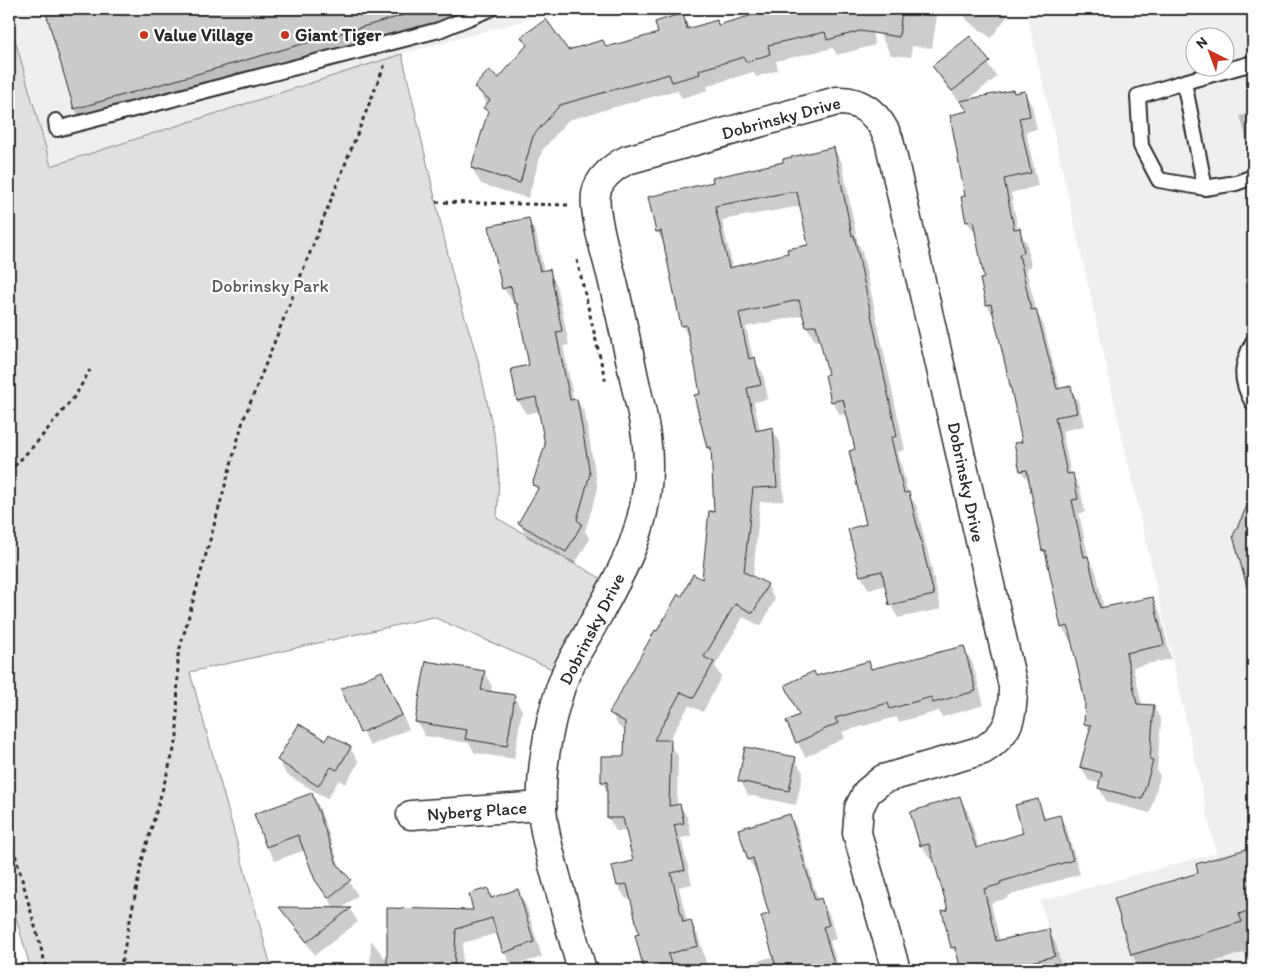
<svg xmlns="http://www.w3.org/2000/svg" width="1262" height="979" font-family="Itim,sans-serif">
  <rect width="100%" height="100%" fill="#fff"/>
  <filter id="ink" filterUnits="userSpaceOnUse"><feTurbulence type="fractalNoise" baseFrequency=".02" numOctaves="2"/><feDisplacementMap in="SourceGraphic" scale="10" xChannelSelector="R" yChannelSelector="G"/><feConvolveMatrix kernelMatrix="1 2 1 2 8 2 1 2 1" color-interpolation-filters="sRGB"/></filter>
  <g filter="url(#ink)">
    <g fill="#efefef" fill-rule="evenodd">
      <path d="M9,9H567L402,54L51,166L9,19Z"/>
      <path d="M1026,9H1253V970H1060L1040,901L1216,853ZM1194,38H1224V68H1194Z"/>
    </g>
    <path fill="#e0e0e0" stroke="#868686" d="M9,19L51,166L402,54L454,281L478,360L496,443L499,477L497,518L614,586L566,675L433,617L190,672L272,970H31L9,893Z"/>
    <g fill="#0003" fill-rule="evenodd">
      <path d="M46,9H501V11L87,130L75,109Z"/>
      <path d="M775,9H866L875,45L837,55L833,48L776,61L778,70L756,77L753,72L707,86L708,90L682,98L677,90L568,120L542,151L528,198L481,184L472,168L488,114L485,108L487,105L476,87L568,52L603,42L607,48L659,33L682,15L690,29L716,22L719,27Z"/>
      <path d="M882,9H938L932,48L912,46L911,57L891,55L879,33Z"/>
      <path d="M961,9H1006L1009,14L991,38L968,21Z"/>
      <path d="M970,38L997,77L965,102L1024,92L1032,106L1037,129L1026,132L1038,186L1011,193L1018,230L1027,243L1031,267L1026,268L1036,311L1043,324L1060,389L1070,387L1078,401L1084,426L1062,431L1071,474L1080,488L1085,512L1079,514L1089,559L1096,571L1104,609L1152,598L1160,612L1171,659L1133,667L1142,705L1153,706L1161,720L1157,771L1160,776L1150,813L1107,802L1099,788L1100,783L1089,781L1081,767L1090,732L1085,724L1087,701L1073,640L1070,641L1062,627L1048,559L1043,550L1031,484L1021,471L1023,443L995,319L987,305L982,280L985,279L977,235L967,222L968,112L942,80L934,66Z"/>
      <path d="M1253,113V162L1240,116Z"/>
      <path d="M834,149L842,163L858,244L862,251L905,450L898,452L908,493L917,507L941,609L898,618L890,604L886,585L869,590L861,576L868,525L857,450L848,414L840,415L832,401L829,375L821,340L815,341L807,327L804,315L746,327L753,359L763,373L768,399L754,402L760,431L772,429L780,442L784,501L760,502L753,578L767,585L775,599L761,626L743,617L715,666L721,677L703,712L689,705L668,742L678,756L677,806L680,805L688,819L691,836L681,838L692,884L679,887L687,922L690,921L698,935L708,970H646L636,936L640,935L631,898L626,899L618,886L634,862L627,831H616L608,817V792L602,782L625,757L626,731L619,727L611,713L657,633L683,598L703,581L715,513L712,454L708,447L702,395L690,340L682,325L665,245L657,232L650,198L715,183ZM802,206L809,246L790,254L733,268L722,220ZM620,884H633L620,886Z"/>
      <path d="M528,219L536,233L544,272L549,271L557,285L569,345L563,346L574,401L577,400L585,414L598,489L585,531L590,539L574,565L527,537L519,523L538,492L534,485L546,445L540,411L526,414L518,400L531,366L519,310L503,288Z"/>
      <path d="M1251,500H1253V606L1234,536Z"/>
      <path d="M963,648L972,662L984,705L942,717L939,711L899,722L896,717L842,732L845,738L805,757L787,722L801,715L815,677L868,662L873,670Z"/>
      <path d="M382,672L409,729L370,746L343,689Z"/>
      <path d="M484,672L492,686L491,693L514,697L522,710L514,759L475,753L469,743L425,736L417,722Z"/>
      <path d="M330,736L350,748L359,762L345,784L339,780L327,799L286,774L278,760L326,742Z"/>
      <path d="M795,759L803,773L796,805L748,795L740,780Z"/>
      <path d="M312,795L320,809L342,872L358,895L341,909H350L358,922L315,955L281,908L335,909L316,880L305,850L275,861L267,847L256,815Z"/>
      <path d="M960,798L968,812L979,849L1025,834L1037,801L1047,820L1059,816L1067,830L1080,874L1007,896L1008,898L991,903L1000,942L1048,930L1056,944L1062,970H962L959,960L952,947L950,911L934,858L930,859L922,846Z"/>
      <path d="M789,815L797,829L818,900H821L829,914L836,939L830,941L839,970H731L774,956L771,915L759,873L757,874L749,860Z"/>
      <path d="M1253,848V950L1187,970H1141L1132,955L1200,874L1197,865Z"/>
      <path d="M487,890L492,899L517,891L526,905L542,957L512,966L504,952L498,933L463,943L462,970H370L371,940L388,962L475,911Z"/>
    </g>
    <g fill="#cbcbcb" stroke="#2b2b2b" fill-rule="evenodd">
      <path d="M45,9H403L404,15L74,109Z"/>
      <path d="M774,9H902L899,37L860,31L827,40L825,32L768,45L770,54L746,62L744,57L699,70L700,74L672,82L669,74L560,105L533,136L520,183L471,168L488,111L483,108L490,100L474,87L489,70L499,78L527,45L521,37L546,19L568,50L603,40L606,47L658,33L655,22L683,13L687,29L717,20L718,25Z"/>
      <path d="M970,36L990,62L952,91L932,66Z"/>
      <path d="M1013,90L1014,93L1025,91L1030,116L1019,118L1031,173L1004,179L1014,229L1020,228L1024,253L1019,254L1031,310L1036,309L1057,389L1071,386L1077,413L1055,417L1067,474L1073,473L1078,499L1072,500L1084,557L1088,556L1100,608L1153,597L1164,645L1126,653L1137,704L1154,705L1150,760L1153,761L1142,799L1098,788L1102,773L1080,767L1091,725L1084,724L1085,701L1068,626L1061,628L1045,550L1042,551L1027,470L1020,471L1014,443L1022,442L1013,398L991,304L986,305L980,279L984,278L973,221L966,222L961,197L965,196L950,115L968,111L960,101Z"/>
      <path d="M834,147L852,236L854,235L897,436L891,438L904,493L909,492L934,595L889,605L882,571L860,576L848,529L866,524L849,451L855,449L843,399L831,402L825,375L828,374L816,325L806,327L799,300L739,313L749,359L755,357L761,385L747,388L756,431L773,427L777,487L753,488L744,572L768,584L753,613L735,604L704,657L714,662L694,698L681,692L654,740H671L669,806L680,804L684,823L674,825L685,870L671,873L683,922L691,920L698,946L668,954L673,970H644L635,935L639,934L627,884L617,886L612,866L633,861L623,818H607V782H601V756H624L625,722L609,713L655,630L657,631L678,594L682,596L693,574L702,579L709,511L714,512L711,447L707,448L694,395L700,394L696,371L686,325L681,326L661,231L656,232L648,197L713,182L712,178L783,162V159ZM790,192H797L808,245L787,249L788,253L729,268L715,206Z"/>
      <path d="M529,218L540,271L550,269L562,331L556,332L570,400L577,399L590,474L577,520L582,524L566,552L518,523L539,487L532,485L545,445L536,397L517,401L511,369L529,365L517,303H514L511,286L502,289L489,226Z"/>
      <path d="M1253,493V587H1247L1233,536Z"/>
      <path d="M964,646L976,691L933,703L931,697L890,709L888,703L835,718L838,723L796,743L786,721L799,715L785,685L814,671L816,676L869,661L871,669Z"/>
      <path d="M426,661L485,671L481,690L515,695L507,746L465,739L467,730L415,722Z"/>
      <path d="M382,671L402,715L360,733L341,689Z"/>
      <path d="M299,724L326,740L329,734L351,747L337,770L331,767L318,786L277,760Z"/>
      <path d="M745,747L796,757L789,791L738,781Z"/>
      <path d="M312,793L337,864L351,880L328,898L315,880L298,835L266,847L254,814Z"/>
      <path d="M960,796L976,848L1023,833L1015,805L1038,799L1044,819L1060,815L1073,860L1000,882L1001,884L984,889L996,941L1049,929L1055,956L1015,966L1016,970H961L955,947L951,948L942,911L948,910L929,844L920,846L910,812Z"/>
      <path d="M790,814L815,900L821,898L829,925L823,927L836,970H777L761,916L769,914L753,858L748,860L738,829Z"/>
      <path d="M1253,847V909L1239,914L1242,922L1131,955L1114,898L1198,873L1196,864Z"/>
      <path d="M488,888L491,898L518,889L534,942L503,953L492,918L456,929L454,970H387V908L473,910L469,894Z"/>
      <path d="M279,907L351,908L307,942Z"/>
    </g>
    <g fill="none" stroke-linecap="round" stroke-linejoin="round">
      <g stroke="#2b2b2b" stroke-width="18">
        <g id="service">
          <path d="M1253,63L1184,82L1205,188L1236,183L1253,177"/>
          <path d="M1184,82L1138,96L1141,146L1159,180L1205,188"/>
          <path d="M56,121L57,129L439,30L490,9"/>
          <path d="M1253,342C1241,365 1239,380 1253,403"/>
        </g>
      </g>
      <g stroke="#2b2b2b" stroke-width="31">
        <g id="minor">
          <path d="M411,815L542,806"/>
          <path d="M582,970C574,943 567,915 559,887C552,861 544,835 542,808C540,766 551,711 566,673C572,660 580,647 587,635C618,578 649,531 648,464C648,438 642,412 636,387C628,349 620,311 611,274C606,255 593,212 596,194C598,179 614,166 627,160L837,101C863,100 880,116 889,140L1013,686C1013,716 1010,733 983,750L883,779L867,792L859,808L857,833L896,970"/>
        </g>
      </g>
      <g stroke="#2b2b2b" stroke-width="3" stroke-dasharray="4 4" stroke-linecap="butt">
        <path d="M436,202L568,205V208"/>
        <path d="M577,260L606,383"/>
        <path d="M9,472L38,441L75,396L90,370"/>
        <path d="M9,832L47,970"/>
        <path d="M120,970L142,861L177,739L178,655L243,421L385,64"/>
      </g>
      <use href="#service" stroke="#fff" stroke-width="14"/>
      <use href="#minor" stroke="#fff" stroke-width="28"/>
    </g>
  </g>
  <g fill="#c8321e" stroke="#fff" stroke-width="2">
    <circle cx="144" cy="35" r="5"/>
    <circle cx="285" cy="35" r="5"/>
  </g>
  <g text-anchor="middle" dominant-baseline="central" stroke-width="4.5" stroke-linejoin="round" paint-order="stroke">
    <g font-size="18" font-weight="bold" fill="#2b2b2b" stroke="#fff" text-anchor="start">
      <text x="154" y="35">Value Village</text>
      <text x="295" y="35">Giant Tiger</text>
    </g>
    <g font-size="18" fill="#2b2b2b" stroke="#fff">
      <text transform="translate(781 118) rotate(-15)">Dobrinsky Drive</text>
      <text transform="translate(966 482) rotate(78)">Dobrinsky Drive</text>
      <text transform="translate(592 629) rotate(-63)">Dobrinsky Drive</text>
      <text transform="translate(477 811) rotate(-4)">Nyberg Place</text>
    </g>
    <g font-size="18" fill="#585858" stroke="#fff">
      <text x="270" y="286">Dobrinsky Park</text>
    </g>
  </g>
  <rect width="1262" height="979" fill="none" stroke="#fff" stroke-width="30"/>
  <rect x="15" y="15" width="1232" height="949" fill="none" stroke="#2b2b2b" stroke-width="2" filter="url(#ink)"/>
  <g transform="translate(1210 52) rotate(318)"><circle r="24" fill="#ffffff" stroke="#aaaaaa"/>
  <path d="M0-4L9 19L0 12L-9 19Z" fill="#c8321e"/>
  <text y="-8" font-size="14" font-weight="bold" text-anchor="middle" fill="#2b2b2b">N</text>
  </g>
</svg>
